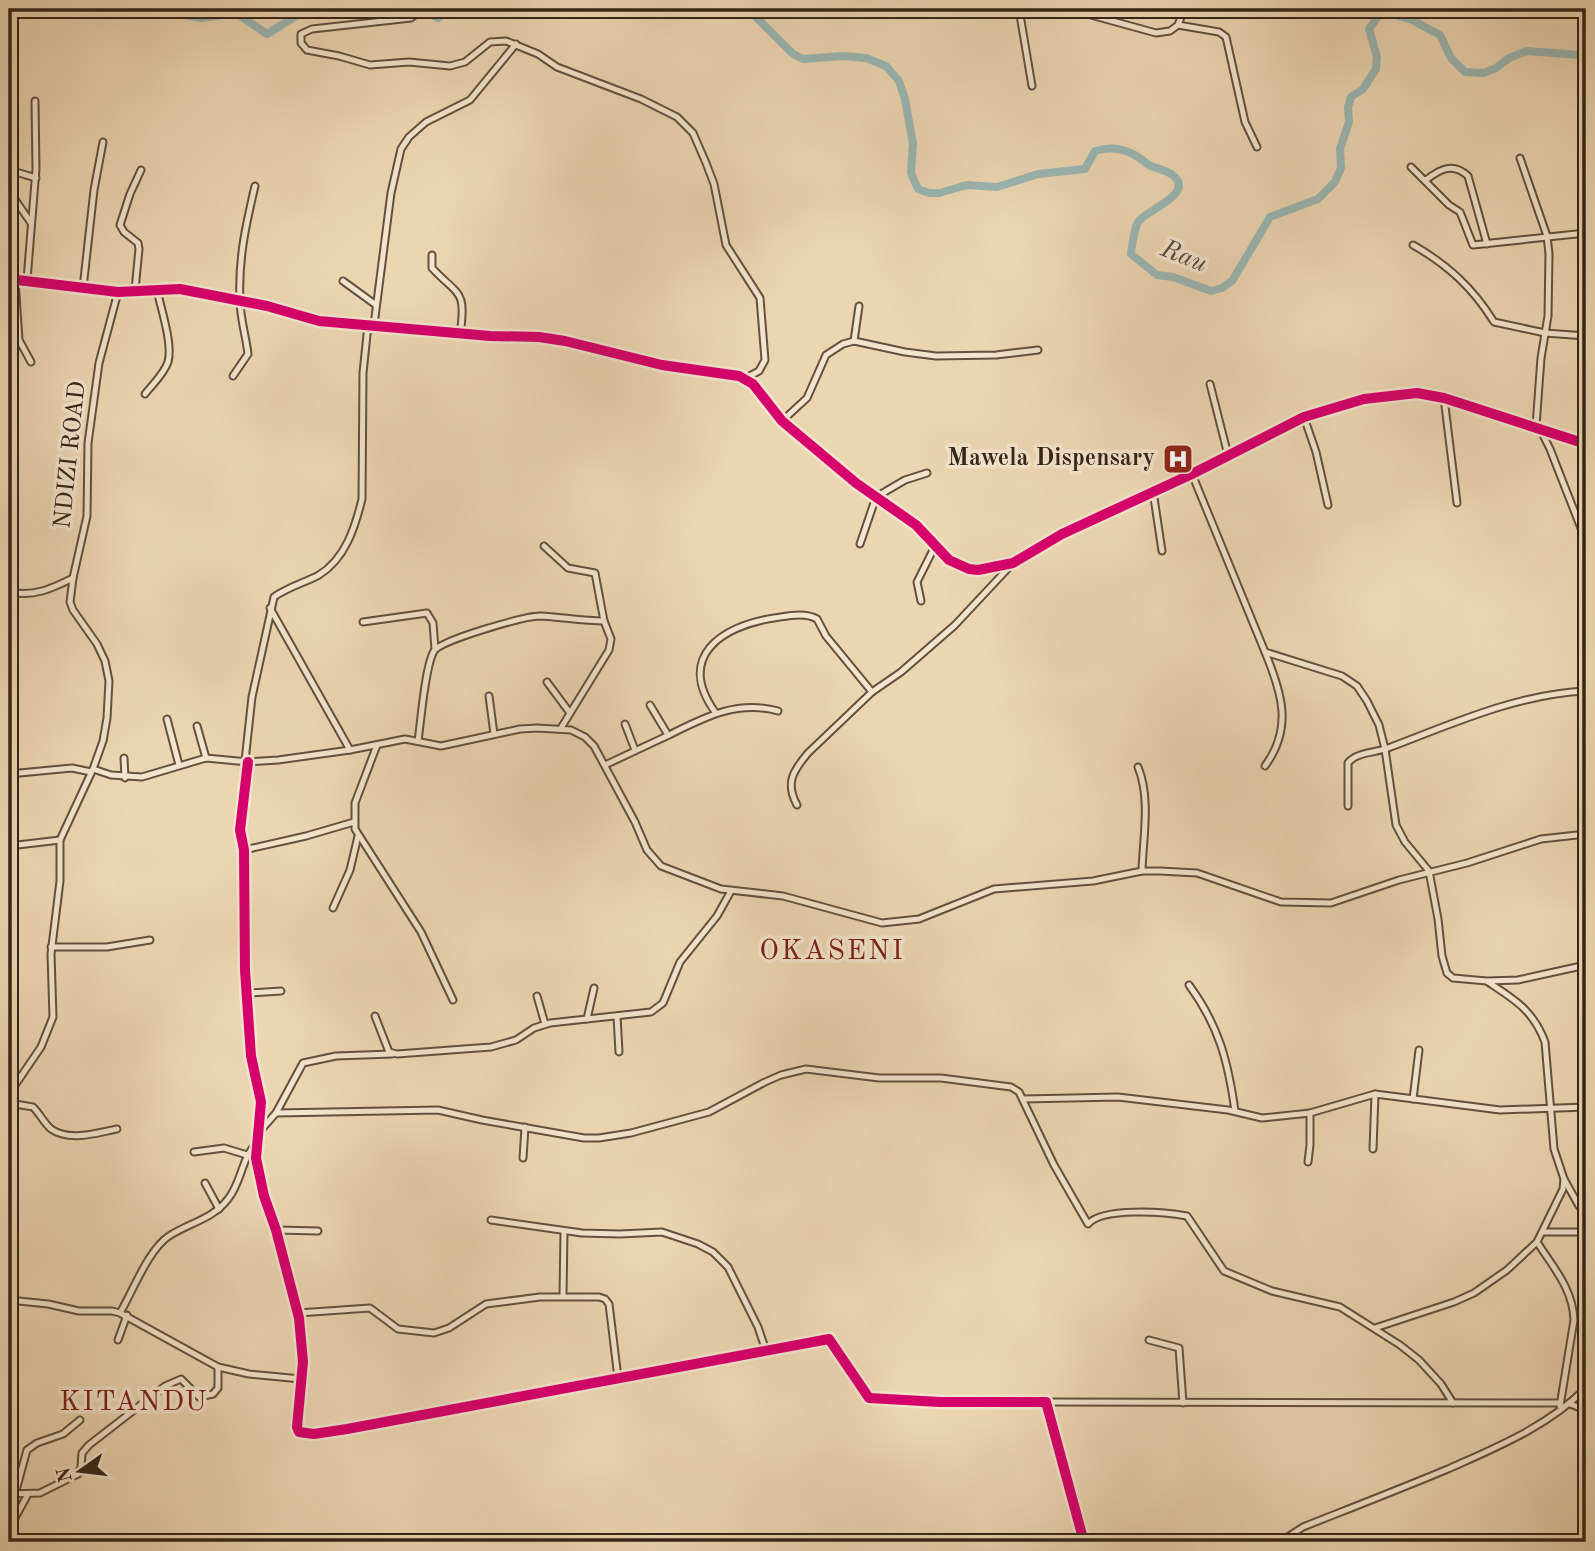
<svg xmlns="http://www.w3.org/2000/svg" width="1595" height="1551" font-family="'Old Standard TT',serif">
  <rect width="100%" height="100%" fill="#ecd6b2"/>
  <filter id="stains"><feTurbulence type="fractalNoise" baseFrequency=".00286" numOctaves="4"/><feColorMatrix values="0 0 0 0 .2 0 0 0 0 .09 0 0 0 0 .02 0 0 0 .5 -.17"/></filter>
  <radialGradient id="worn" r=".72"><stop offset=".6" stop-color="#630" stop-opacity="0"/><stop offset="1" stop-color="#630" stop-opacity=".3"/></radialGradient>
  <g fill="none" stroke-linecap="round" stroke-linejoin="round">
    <g stroke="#9ab7b4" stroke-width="8">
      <path d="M154,9L201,18L236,13L267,34L307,9"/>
      <path d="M420,9L438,18L450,9"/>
      <path d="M748,9L793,54L803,59L843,56L866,58L886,66L899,81L905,99L913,144L911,173L918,189L929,193H939L967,185L997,187L1038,174L1085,169L1095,151C1114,145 1131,150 1146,163C1155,170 1166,168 1175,177C1192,196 1147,209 1138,222C1134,230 1132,245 1131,254L1157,275L1173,277L1211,291L1222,288L1232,281L1270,217L1318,199L1335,182L1341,168L1340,149L1349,122L1348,107L1351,97L1363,89L1376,69L1377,57L1369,29L1382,11L1412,20L1440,35L1451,58L1465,72L1483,73L1496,68L1509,58L1527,51L1579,55L1586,53"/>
    </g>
    <g stroke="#63503f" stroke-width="9">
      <g id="minor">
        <path d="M423,9L411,18L312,29L301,34V43L307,50L339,56L370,65L409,62L450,66L465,62L490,42L506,41L538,54L557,67L641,99L677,117L693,133L706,163L714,184L726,245L760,298L765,360L759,371L746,378"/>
        <path d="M1019,9L1032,86"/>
        <path d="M1069,9L1156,33L1170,31L1178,25L1184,9"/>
        <path d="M1178,25L1219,32L1226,37L1245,122L1257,147"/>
        <path d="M1520,158L1547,236L1549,254L1548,316L1541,358L1536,426"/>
        <path d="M1411,167L1449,205L1460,212L1473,245L1586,233"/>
        <path d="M9,170L36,178"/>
        <path d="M1426,180C1440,169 1453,162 1468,176L1487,244"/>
        <path d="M9,185L14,198L31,223"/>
        <path d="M1413,245C1448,265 1473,288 1494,322L1545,333L1586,336"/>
        <path d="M432,255V268C458,296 467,289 460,334"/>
        <path d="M9,279L118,292L180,289L267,306L319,321L490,336L539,337L565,341L662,365L739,376L753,384L782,421L856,483L916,525L949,560L969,569L978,570L1013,563L1062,534L1192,474L1304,417L1364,399L1417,393L1444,398L1586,444"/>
        <path d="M15,280L19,340L31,362"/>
        <path d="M27,280L36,169L35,101"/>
        <path d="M343,281L376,305"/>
        <path d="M83,288L94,190L103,142"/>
        <path d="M135,290L139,249L138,243L124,232L120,225L130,194L141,170"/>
        <path d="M374,325L391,193L401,149L409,137L426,122L470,100L516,44"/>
        <path d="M854,341L859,306"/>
        <path d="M233,376L248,354C246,336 240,318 240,300C238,260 246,224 255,186"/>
        <path d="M1210,384L1228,455"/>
        <path d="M145,394C152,385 164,374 168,362C173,344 161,309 157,290"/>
        <path d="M1444,398L1457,503"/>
        <path d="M1304,417L1316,452L1328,505"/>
        <path d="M782,421L807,398L826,355L843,344L854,341L905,352L936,356L996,355L1038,350"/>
        <path d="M1539,427L1550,449L1586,541"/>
        <path d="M1192,474L1265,652L1342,676L1357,686L1367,701L1379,725L1385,749L1396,825L1405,842L1429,871L1438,919L1442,956L1447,973L1453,978L1487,981L1518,980L1586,965"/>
        <path d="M1153,491L1162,551"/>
        <path d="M860,544L876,497L905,480L927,473"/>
        <path d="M544,546L568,568L595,573L604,621L611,639L609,650L561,728"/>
        <path d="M9,592C34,597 51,589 73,578"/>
        <path d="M921,601L917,582L935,546"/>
        <path d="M270,608L350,750"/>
        <path d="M363,622L427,613L433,623L435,649"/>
        <path d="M547,682L570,713"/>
        <path d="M489,696L494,734"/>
        <path d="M650,705L668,735"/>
        <path d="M715,712C676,657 721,626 774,618C788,616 805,612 817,619L826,636L872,692"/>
        <path d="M167,719L179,765"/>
        <path d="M625,724L635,750"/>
        <path d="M197,726L206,758"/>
        <path d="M418,741C421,721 425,666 434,651C441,640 525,616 540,616C561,617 582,621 604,621"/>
        <path d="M377,745L355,803V829L421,932L453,1000"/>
        <path d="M124,758L125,778"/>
        <path d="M245,761L252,697L274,597C288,587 304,583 319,575C345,559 355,528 362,499L363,373L368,325"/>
        <path d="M248,762L240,830L244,850L245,970L251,1056L261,1102L256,1158L264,1196L276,1230L299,1318L303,1362L297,1427L299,1432L314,1434L347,1429L829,1339L869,1398L940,1402H1046L1084,1542"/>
        <path d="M605,765C626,755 648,745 669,735C705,717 737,700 778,711"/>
        <path d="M1265,766C1293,728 1282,693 1265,652"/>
        <path d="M1138,767C1151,799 1143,837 1142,871"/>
        <path d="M93,769L111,775L142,777L206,758L248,762L278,760L350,750L405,739L441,746L520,729L537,728L571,730L585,737L594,746L635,822L647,850L661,866L721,889L783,896L882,923L919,919L994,889L1093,881L1142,871H1160L1197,873L1281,902L1331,903L1399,880L1467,863L1541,839L1586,834"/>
        <path d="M9,774L72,768L91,772"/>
        <path d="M797,805C785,783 793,771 808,753L872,692L901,672L955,625L1013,563"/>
        <path d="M1348,806V763C1356,752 1375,753 1388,748C1452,724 1517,694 1586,691"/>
        <path d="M9,846L60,840"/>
        <path d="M244,850L306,836L354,822"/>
        <path d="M333,908L350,870L358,836"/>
        <path d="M51,947H107L150,940"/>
        <path d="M1189,985C1219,1026 1228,1061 1235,1111"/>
        <path d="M248,993L281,991"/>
        <path d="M537,996L545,1024"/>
        <path d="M375,1016L389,1052L397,1054L491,1047L516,1040L534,1028L550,1023L651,1012L663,1003L680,962L717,916L731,891"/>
        <path d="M617,1016L619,1052"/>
        <path d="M587,1019L594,988"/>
        <path d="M9,1094L41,1047L53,1017L51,954L60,881V840L93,769L103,741L107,718L109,681L105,661L97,644L73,610L70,602L73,578L87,516L88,443L99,363L118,292"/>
        <path d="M1023,1099L1118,1097L1228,1110L1262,1118L1310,1113L1375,1094L1500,1110L1586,1107"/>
        <path d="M1413,1099L1419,1050"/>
        <path d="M9,1103L33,1107C40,1114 44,1123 51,1129C70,1142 96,1133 117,1129"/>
        <path d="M276,1113L303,1063L336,1056L392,1054"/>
        <path d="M260,1131L276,1113L438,1110L482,1120L584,1138H599L631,1133L709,1112L765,1082L781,1075L806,1069L879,1078H941L1011,1087L1019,1092L1054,1165L1088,1224C1103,1207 1165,1212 1187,1216L1224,1271L1272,1291L1340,1307L1400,1345L1419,1360L1441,1384L1453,1403"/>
        <path d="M1373,1149L1375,1094"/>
        <path d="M194,1152L224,1148L247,1155"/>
        <path d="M523,1158L525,1127"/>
        <path d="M1308,1162L1310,1145V1113"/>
        <path d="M1564,1179L1579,1206L1586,1205"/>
        <path d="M205,1183L219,1209"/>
        <path d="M491,1220L582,1233L620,1234L662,1232L698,1244L713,1252L728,1267L758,1327L766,1351"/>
        <path d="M276,1230L318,1231"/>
        <path d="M1543,1232H1586"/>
        <path d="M1537,1242C1553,1267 1573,1289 1574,1320L1560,1406"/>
        <path d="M563,1296L564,1231"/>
        <path d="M9,1300L48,1304L79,1311H112L120,1313L218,1367L249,1374L301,1379"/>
        <path d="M120,1313C133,1291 148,1250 169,1236C189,1223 213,1219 228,1199C242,1182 241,1158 257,1143"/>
        <path d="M298,1313L370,1308L398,1329L434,1333L449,1328L486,1304L540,1297H599L605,1299L609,1304L618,1378"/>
        <path d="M1375,1328L1454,1302L1474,1293L1507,1270L1537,1242L1563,1189L1564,1179L1554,1149L1545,1042C1533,1010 1515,1000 1488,982"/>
        <path d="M118,1340L127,1315"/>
        <path d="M1149,1340L1179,1348L1183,1403"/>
        <path d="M1046,1402L1560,1403"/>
        <path d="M1570,1404L1586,1410"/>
        <path d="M9,1494L40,1493L78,1474L81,1467L82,1453L89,1445L165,1386L181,1379L199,1397L213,1394L218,1388V1367"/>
        <path d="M15,1494L27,1450L37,1443L63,1434L80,1420"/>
        <path d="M9,1529L28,1494"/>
        <path d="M1280,1542L1303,1527C1351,1508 1400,1489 1448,1469C1497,1447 1547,1427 1586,1388"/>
      </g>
    </g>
    <use href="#minor" stroke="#f3e4cd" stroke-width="5"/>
    <g stroke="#f3e4cd" stroke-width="15">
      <g id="cycleway">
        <path d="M9,279L118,292L180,289L267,306L319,321L490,336L539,337L565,341L662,365L739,376L753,384L782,421L856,483L916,525L949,560L969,569L978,570L1013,563L1062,534L1192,474L1304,417L1364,399L1417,393L1444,398L1586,444"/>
        <path d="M248,762L240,830L244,850L245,970L251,1056L261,1102L256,1158L264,1196L276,1230L299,1318L303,1362L297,1427L299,1432L314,1434L347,1429L829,1339L869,1398L940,1402H1046L1084,1542"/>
      </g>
    </g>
    <use href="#cycleway" stroke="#d6006c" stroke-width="10"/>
  </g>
  <defs>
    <g id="hospital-square" transform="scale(1.575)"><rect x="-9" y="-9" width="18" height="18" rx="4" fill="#8f2418" stroke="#f3e4cd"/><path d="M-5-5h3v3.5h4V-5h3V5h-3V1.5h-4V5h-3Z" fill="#fff"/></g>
  </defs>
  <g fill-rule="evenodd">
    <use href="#hospital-square" x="1178" y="459"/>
  </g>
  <g text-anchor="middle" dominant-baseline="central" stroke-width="7" stroke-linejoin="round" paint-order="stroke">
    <g font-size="24" fill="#352419" stroke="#f3e4cd">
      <text transform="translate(71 455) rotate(-84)">NDIZI ROAD</text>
    </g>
    <g font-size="24" font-weight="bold" fill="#352419" stroke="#f3e4cd" text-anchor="end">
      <text x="1155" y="459">Mawela Dispensary</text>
    </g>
    <g font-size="26" font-style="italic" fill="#4e4940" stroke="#f3e4cd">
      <text transform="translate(1184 257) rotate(22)">Rau</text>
    </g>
    <g font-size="28" letter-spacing="2" fill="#7a1f14" stroke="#f3e4cd">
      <text x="832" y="952">OKASENI</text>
      <text x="134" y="1403">KITANDU</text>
    </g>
  </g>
  <rect width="1595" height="1551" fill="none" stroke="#ecd6b2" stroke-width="35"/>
  <rect x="10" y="10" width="1574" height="1530" fill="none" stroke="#352419" stroke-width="3.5"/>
  <rect x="18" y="18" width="1560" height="1516" fill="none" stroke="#352419" stroke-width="2"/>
  <g transform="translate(80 1471) rotate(256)" stroke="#f3e4cd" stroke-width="5" paint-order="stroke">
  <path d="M0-5L12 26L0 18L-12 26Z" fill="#352419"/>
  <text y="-10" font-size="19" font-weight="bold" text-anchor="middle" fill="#352419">N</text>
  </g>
  <rect width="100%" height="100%" filter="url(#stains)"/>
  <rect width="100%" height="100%" fill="url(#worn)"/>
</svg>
